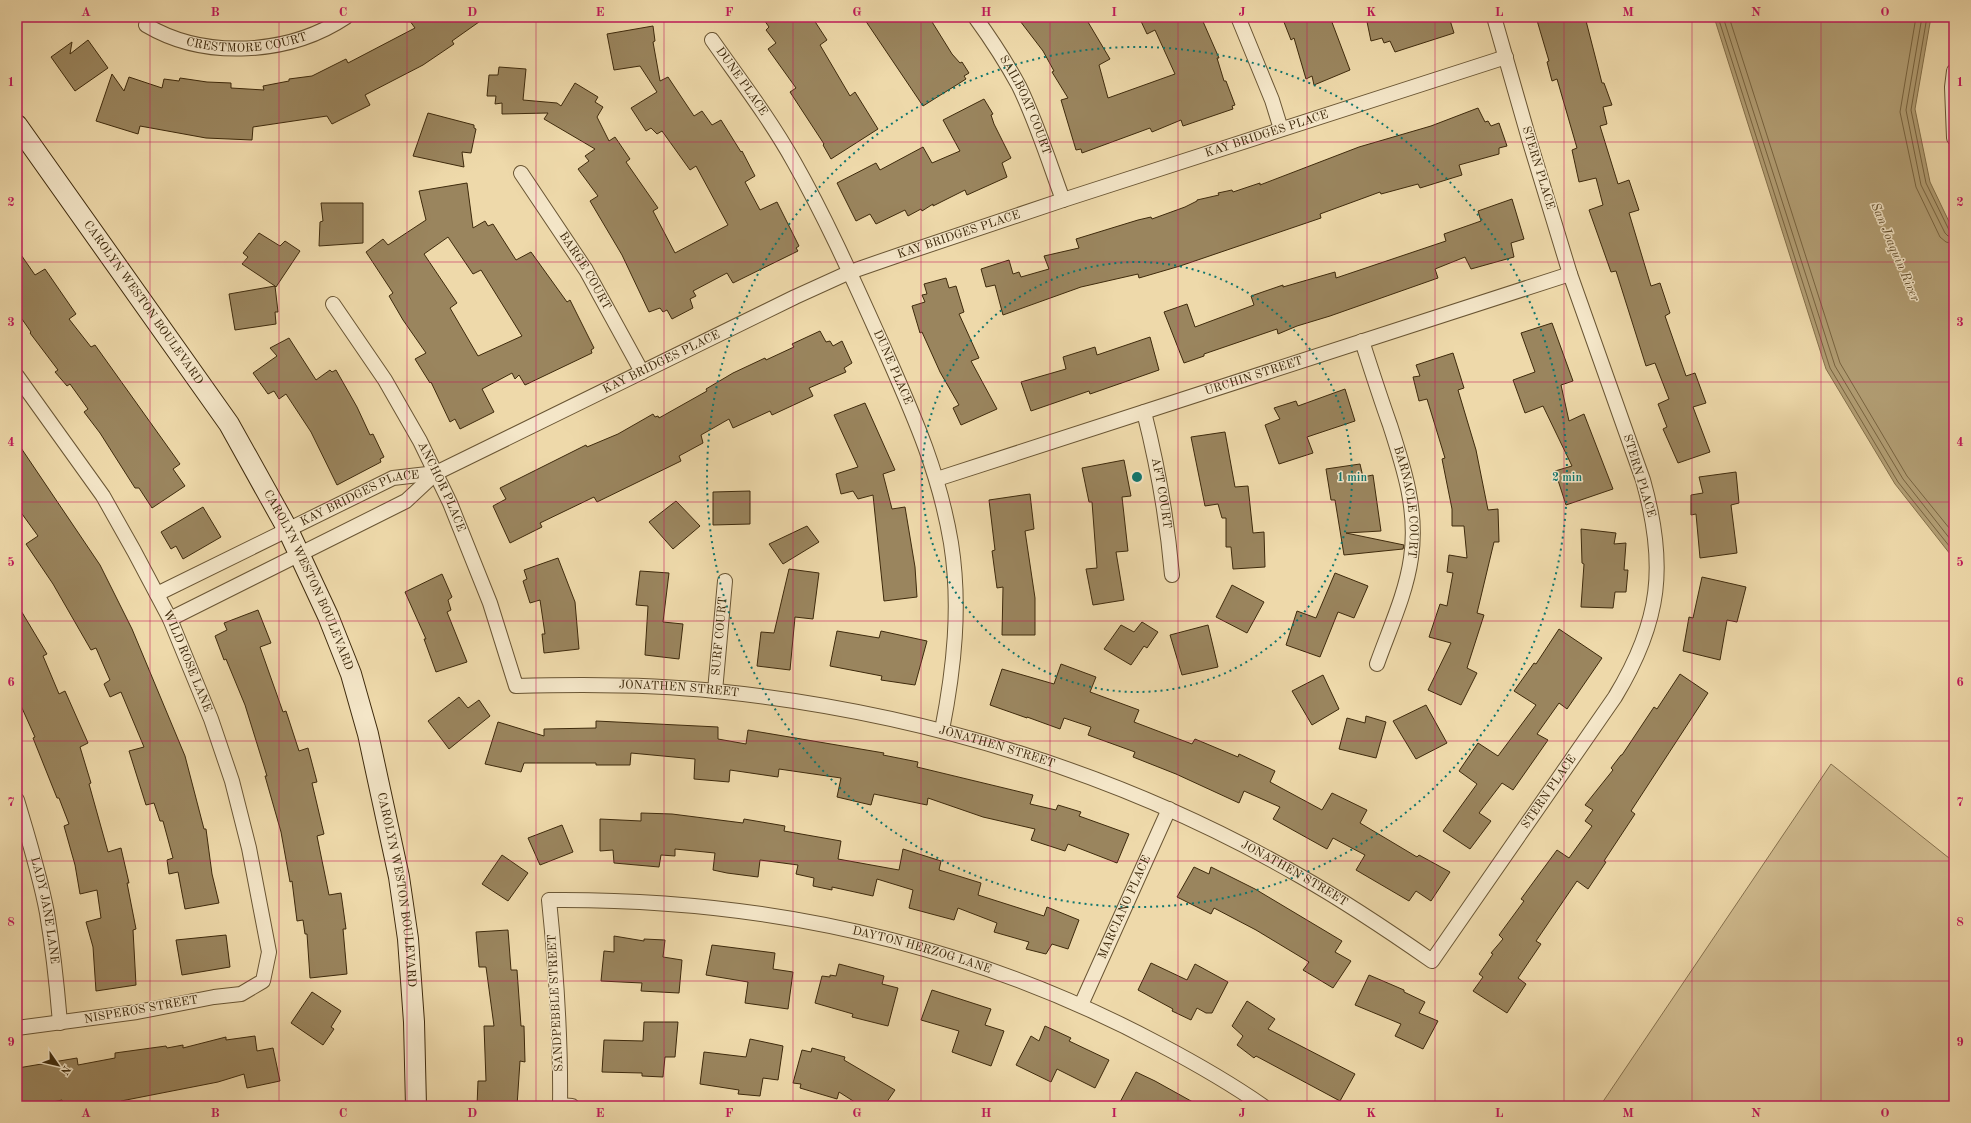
<svg xmlns="http://www.w3.org/2000/svg" width="1971" height="1123" font-family="'Old Standard TT',serif">
  <rect width="100%" height="100%" fill="#eed9aa"/>
  <filter id="stains"><feTurbulence type="fractalNoise" baseFrequency=".005" numOctaves="4"/><feColorMatrix values="0 0 0 0 .2 0 0 0 0 .09 0 0 0 0 .02 0 0 0 .5 -.17"/></filter>
  <radialGradient id="worn" r=".72"><stop offset=".6" stop-color="#630" stop-opacity="0"/><stop offset="1" stop-color="#630" stop-opacity=".3"/></radialGradient>
  <path fill="#d0bb8f" stroke="#87724e" d="M1831,764L1954,862V1106H1600Z"/>
  <path fill="#b29e74" stroke="#84704a" d="M1714,17H1931L1915,109L1930,182L1954,232V559L1895,484L1826,369Z"/>
  <g fill="none" stroke-linecap="round" stroke-linejoin="round">
    <g stroke="#786440" stroke-width="1">
      <path d="M1718,17L1830,368L1898,482L1954,552"/>
      <path d="M1723,17L1835,366L1903,479L1954,544"/>
      <path d="M1729,17L1840,363L1907,476L1954,534"/>
      <path d="M1916,17L1900,112L1916,187L1940,237L1946,242L1954,244"/>
      <path d="M1922,17L1906,110L1921,185L1945,233L1948,236L1954,237"/>
      <path d="M1927,17L1911,110L1926,183L1949,230L1954,232"/>
    </g>
  </g>
  <g fill="#9a855e" stroke="#3e2a0c" fill-rule="evenodd">
    <path d="M407,17H486L452,41L454,44L423,65L365,95L370,105L332,124L327,116L253,127L252,140L206,138L140,126L138,134L96,121L112,74L124,91L129,77L162,88L164,79L179,81L180,78L207,82L231,83V88L264,90L263,86L289,81V79L312,76L346,59L348,63L415,28Z"/>
    <path d="M762,17H812L827,40L820,45L850,96L855,92L878,129L831,159L823,145L824,144L790,92L796,88L768,49L776,43L766,30L769,27Z"/>
    <path d="M863,17H929L952,54L960,63L962,62L969,73L964,76L966,79L923,106Z"/>
    <path d="M1017,17H1085L1110,59L1099,65L1108,98L1175,74L1155,30L1147,34L1139,17H1201L1219,58H1217L1224,81H1226L1235,105L1232,106L1233,109L1183,126L1181,120L1152,132L1150,128L1082,153L1081,149L1076,150L1061,100L1068,98L1052,72L1054,71L1043,51Z"/>
    <path d="M1282,17H1330L1350,70L1314,85L1312,76L1306,79L1294,38L1291,40Z"/>
    <path d="M1366,17H1449L1454,33L1395,52L1390,41L1384,43L1382,38L1371,41Z"/>
    <path d="M1536,17H1585L1602,83H1604L1612,105L1603,107L1607,124L1600,126L1618,184L1629,180L1639,210L1629,213L1651,286L1660,283L1670,313L1665,316L1686,376L1695,373L1706,403L1693,407L1710,452L1678,463L1663,429L1667,427L1658,404L1669,399L1655,363L1646,366L1616,271L1611,272L1589,210L1603,205L1596,178L1579,182L1572,150L1577,148L1557,79L1552,81L1547,62L1549,61Z"/>
    <path d="M653,26L655,41L653,42L660,81L668,77L694,116L702,111L712,125L721,120L741,152L742,151L755,176L745,182L760,210L777,202L799,246L796,248L798,251L733,283L727,273L693,291L696,296L690,299L693,308L672,319L667,310L663,312L660,308L649,312L622,255L590,201L598,196L578,169L589,161L585,156L595,149L544,119L548,113L502,114V103L495,104L496,96H487L489,75H498L499,67L526,69L523,100L557,103L561,106L575,83L598,97L595,102L603,107L597,117L609,141L615,137L630,159L626,162L658,208L653,211L675,253L728,225L696,166L690,170L662,131L657,134L651,128L646,131L631,108L657,92L640,66L614,70L607,34Z"/>
    <path d="M88,40L108,68L75,91L51,57L72,42L70,54Z"/>
    <path d="M984,99L993,114L991,115L994,124L1011,158L1002,163L1007,177L967,195L965,190L933,206V204L922,211L921,209L908,216L905,210L876,224L870,214L856,221L837,183L876,163L880,170L923,147L932,163L960,151L943,120Z"/>
    <path d="M1478,108L1485,122L1488,121L1491,126L1499,123L1507,146L1499,148V154L1459,165L1462,175L1420,188L1418,184L1381,194L1380,192L1320,214L1321,218L1180,266L1139,278L1138,274L1081,287L1003,315L995,285L986,287L981,269L1009,260L1013,274L1019,272L1021,277L1049,269L1044,256L1079,248L1076,239L1138,220L1151,217L1152,219L1185,207L1197,201V200L1219,195L1218,193L1232,190L1233,192L1260,183V185L1359,147L1431,126Z"/>
    <path d="M428,113L474,125V128L476,129L471,153L462,152L464,167L413,156Z"/>
    <path d="M467,183L473,228L485,221L488,226L493,224L516,260L531,252L567,302L570,300L594,348L591,350L592,353L525,385L519,375L515,379L512,373L482,389L494,412L460,429L455,419L450,422L431,382L430,383L415,359L426,353L403,320L389,296L393,293L366,252L383,239L388,245L426,220L419,191ZM448,237L473,274L481,270L522,336L478,356L450,308L457,303L424,254Z"/>
    <path d="M1512,199L1524,239L1511,243L1514,257L1471,269L1465,257L1435,269L1438,278L1330,316L1297,326L1278,334L1277,329L1204,354V356L1184,363L1164,312L1187,304L1195,327L1254,305L1251,296L1283,285V287L1335,272L1336,278L1446,241L1444,234L1481,221L1478,211Z"/>
    <path d="M321,203H363V243L319,246L320,222L323,221Z"/>
    <path d="M259,233L280,246L285,241L300,251L276,287L275,286L278,312H275L276,324L235,330L229,294L275,286L242,264L248,257L243,253Z"/>
    <path d="M17,249L35,275L45,269L76,314L69,319L91,347L95,345L180,464L173,469L185,486L152,508L139,488H135L100,433L84,412L88,409L70,384L67,386L55,372L58,370L30,333L31,332L17,312Z"/>
    <path d="M946,278L949,288L956,286L964,312L959,314L979,358L971,361L997,409L961,425L953,408L959,405L940,372L922,332L920,333L912,306L925,302L922,295L927,294L924,284Z"/>
    <path d="M1552,323L1573,381L1561,385L1569,421L1584,414L1613,489L1566,505L1555,471L1572,466L1543,406L1525,413L1513,380L1535,372L1521,333Z"/>
    <path d="M820,331L826,342L830,341L833,346L842,341L852,363L844,368L846,372L809,388L813,396L772,415L770,411L733,428L729,419L701,435L703,443L679,456L681,461L597,502L594,497L540,523L542,527L510,543L493,506L506,499L500,488L586,445L587,447L618,434L653,414L655,417L658,416L659,418L707,391L706,389L733,373L765,358L766,360L794,347L792,344Z"/>
    <path d="M1150,337L1159,370L1090,394L1089,391L1031,411L1021,382L1066,369L1063,357L1095,347L1097,355Z"/>
    <path d="M289,338L316,380L330,370L332,372L336,370L357,407L370,435L373,434L384,457L380,459L381,462L337,485L311,432L286,394L279,399L274,391L268,394L253,373L277,356L270,348Z"/>
    <path d="M1453,353L1464,388L1458,390L1476,450L1488,510L1498,509L1499,542H1494L1477,613L1484,615L1467,668L1477,673L1461,705L1428,690L1451,643L1429,637L1440,604L1447,606L1453,573L1447,572L1449,555L1467,558L1464,526H1452V509L1442,459L1445,458L1427,399L1419,401L1413,377L1420,376L1416,365Z"/>
    <path d="M1345,389L1355,421L1307,437L1313,453L1279,464L1265,425L1280,419L1274,408L1296,401L1298,406Z"/>
    <path d="M865,403L895,470L883,474L892,509L905,507L915,567L917,597L884,601L873,495L858,499L853,491L841,494L836,474L858,467L834,415Z"/>
    <path d="M1225,432L1235,487L1248,486L1253,533L1264,532L1265,567L1233,569L1231,547H1226V518H1222L1218,504L1205,506L1191,437Z"/>
    <path d="M17,442L100,565L132,629L185,756L204,829H206L212,874L219,903L185,909L178,872L169,874L167,860L173,858L163,821H160L154,803L146,805L129,751L144,747L121,692L110,697L104,684L110,680L96,648L91,650L53,584L26,544L38,536L17,507Z"/>
    <path d="M1124,460L1131,496L1122,497L1128,551L1116,552L1124,600L1093,605L1086,569L1097,568L1092,502H1089L1082,468Z"/>
    <path d="M1360,464L1363,477L1373,475L1381,531L1346,533L1404,545L1403,549L1344,555L1335,500H1331L1326,469Z"/>
    <path d="M1736,472L1739,503L1731,505L1737,553L1700,558L1696,514L1691,515V495L1703,493L1699,477Z"/>
    <path d="M750,491V524L713,525V492Z"/>
    <path d="M1030,494L1034,529L1025,531L1035,598V635H1002L1003,587L997,588L992,551L995,550L989,500Z"/>
    <path d="M676,501L700,526L673,549L649,522Z"/>
    <path d="M203,507L221,537L183,559L176,546L171,549L161,532Z"/>
    <path d="M807,526L819,542L783,564L769,544Z"/>
    <path d="M1581,529L1616,533L1614,544L1626,543L1624,570H1628L1626,592H1615L1613,608L1581,607L1584,564L1582,563Z"/>
    <path d="M558,558L575,602L579,649L544,653L542,634H545L540,600L530,603L523,581L527,579L524,570Z"/>
    <path d="M789,569L819,573L813,619L795,617L790,670L757,666L761,632L774,633Z"/>
    <path d="M640,571L669,573L663,622L683,624L679,659L645,655L648,606L636,605Z"/>
    <path d="M1335,573L1368,586L1354,618L1338,612L1320,657L1286,645L1297,611L1316,618Z"/>
    <path d="M442,574L452,597L448,600L451,610L447,612L467,662L436,672L424,639H426L405,592Z"/>
    <path d="M1702,577L1746,587L1737,622L1727,620L1720,660L1683,651L1689,617L1693,618Z"/>
    <path d="M1232,585L1264,602L1247,633L1216,617Z"/>
    <path d="M17,604L47,654L43,656L59,694L65,691L88,743L80,747L91,783L89,784L108,852L121,848L129,883H127L136,929L133,930L136,985L96,991L93,947L86,922L101,918L97,890L80,894L75,865L64,826L69,824L59,798H57L33,738L35,737L17,697Z"/>
    <path d="M258,610L271,643L260,647L283,712L286,711L299,751L308,748L317,782L312,783L324,834L317,836L329,895L341,893L346,929H343L347,974L310,978L307,934H305L303,920L297,921L292,881L290,882L281,832L265,776H267L245,705L226,659L224,660L215,636L227,630L224,623Z"/>
    <path d="M1142,622L1158,632L1147,648L1144,646L1131,665L1104,649L1121,625L1134,632Z"/>
    <path d="M1208,625L1218,667L1182,675L1170,635Z"/>
    <path d="M1559,629L1602,658L1567,709L1559,703L1537,734L1548,740L1513,790L1502,783L1479,813L1491,821L1470,849L1443,831L1477,784L1459,771L1478,743L1498,756L1536,705L1514,691L1534,663L1536,664Z"/>
    <path d="M837,631L879,638L881,631L927,641L915,685L881,680L882,676L830,666Z"/>
    <path d="M1061,664L1096,677L1090,692L1139,710L1134,722L1192,744L1195,739L1238,757L1239,754L1275,771L1270,782L1322,810L1332,793L1367,810L1360,823L1417,857L1419,855L1450,872L1431,901L1416,891L1409,901L1356,870L1365,855L1333,838L1327,849L1273,819L1280,807L1244,791L1239,803L1176,774L1133,757L1135,752L1088,735L1091,727L1064,718L1060,729L1027,717V718L990,705L1002,669L1054,684Z"/>
    <path d="M1680,674L1708,693L1631,811L1635,814L1604,861L1606,862L1588,889L1577,881L1536,941L1541,944L1518,978L1526,984L1507,1013L1473,991L1483,977L1479,974L1493,954L1491,953L1503,939L1499,935L1524,901L1521,899L1557,850L1569,858L1592,826L1585,821L1593,810L1585,805L1613,770L1611,768L1621,755H1622L1654,707L1657,709Z"/>
    <path d="M1323,675L1339,709L1312,725L1292,691Z"/>
    <path d="M459,697L468,708L479,700L490,716L449,749L428,721Z"/>
    <path d="M1426,705L1447,743L1416,759L1393,721Z"/>
    <path d="M1366,716L1386,722L1376,758L1339,749L1347,718L1365,723Z"/>
    <path d="M596,721L718,727V739L746,744L748,730L884,753L883,755L918,762L917,767L1033,795L1030,804L1056,810L1058,805L1081,812L1079,816L1129,834L1117,863L1068,844L1065,851L1031,840L1035,829L983,817L928,798L927,805L874,794L871,805L837,797L841,778L779,769L778,777L730,770L729,782L694,779L695,759L631,753L630,765H596V763H524L521,772L485,764L498,722L544,736V729L596,728Z"/>
    <path d="M641,813L672,814L743,823L744,819L785,826L784,831L841,841L838,859L899,870L903,849L941,861L939,870L981,883L978,895L1044,916L1047,907L1079,920L1068,949L1052,944L1046,954L1026,949L1029,942L994,932L997,923L958,908L954,920L909,908L913,890L877,879L873,896L832,887V890L813,886L814,878L796,874L798,865L760,860L758,877L727,873L713,870L715,853L675,849V856L661,855L659,867L614,863L613,850L600,851V819L641,821Z"/>
    <path d="M562,825L573,852L540,865L528,838Z"/>
    <path d="M502,855L528,873L508,901L482,884Z"/>
    <path d="M1194,867L1209,874L1211,867L1255,889L1342,941L1335,952L1351,961L1333,988L1303,970L1309,962L1256,930L1214,908L1211,914L1177,897Z"/>
    <path d="M508,930L511,970H517L521,1026H524L525,1062L520,1061L517,1106H477L478,1081H486L484,1026H494L486,967H479L476,932Z"/>
    <path d="M226,935L230,967L182,975L176,940Z"/>
    <path d="M614,936L644,941V939L665,940L663,957L682,960L679,993L641,991L642,983L601,981L604,951L614,952Z"/>
    <path d="M712,945L775,953L773,969L793,972L788,1009L745,1003L748,982L706,975Z"/>
    <path d="M1151,963L1187,980L1195,964L1228,982L1212,1013H1206L1197,1008L1191,1020L1172,1011L1173,1009L1138,990Z"/>
    <path d="M839,964L884,976L882,984L898,988L888,1026L852,1017L853,1014L815,1003L822,976L830,977V975L836,976Z"/>
    <path d="M1369,975L1404,990V992L1425,1002L1419,1013L1438,1021L1423,1049L1395,1036L1401,1024L1355,1005Z"/>
    <path d="M932,990L991,1009L985,1025L1004,1031L991,1066L952,1052L959,1031L921,1020Z"/>
    <path d="M312,992L341,1011L331,1027L334,1029L323,1045L291,1023Z"/>
    <path d="M1247,1001L1275,1019L1268,1029L1355,1074L1340,1101L1256,1056L1254,1058L1237,1045L1243,1036L1232,1026Z"/>
    <path d="M644,1022H678L675,1057H665L663,1077L642,1076V1073L602,1072L604,1040L643,1041Z"/>
    <path d="M1045,1026L1071,1038L1069,1041L1109,1060L1095,1088L1057,1069L1051,1082L1016,1065L1031,1036L1039,1041Z"/>
    <path d="M255,1036L257,1051L273,1048L280,1081L247,1088L244,1074L218,1082L121,1101L122,1106H107L106,1102L63,1106L62,1100L35,1106H29V1103L17,1104L18,1068L77,1058L78,1065L115,1058V1053L166,1046L167,1048L183,1045V1048L226,1037V1040Z"/>
    <path d="M750,1039L783,1046L778,1080L763,1078L760,1096L738,1094L739,1090L700,1084L704,1052L746,1057Z"/>
    <path d="M812,1048L845,1057L844,1060L895,1090L884,1106H861L839,1092L837,1099L800,1088L801,1084L793,1083L802,1050L811,1052Z"/>
    <path d="M1136,1072L1155,1081L1200,1106H1118Z"/>
  </g>
  <g fill="none" stroke-linecap="round" stroke-linejoin="round">
    <g stroke="#6a5634" stroke-width="16">
      <g id="street">
        <path id="s1" d="M975,17C991,39 1006,62 1019,86C1037,123 1049,162 1063,200"/>
        <path d="M1238,17L1272,100L1281,129"/>
        <path id="s2" d="M146,25C205,60 289,55 346,17"/>
        <path id="s3" d="M712,40C740,80 770,119 794,162C828,222 856,286 884,348C913,414 939,471 951,543C961,606 954,669 942,730"/>
        <path d="M1954,71L1952,87L1954,138"/>
        <path id="s4" d="M521,173L586,270L642,372"/>
        <path id="s5" d="M333,304L385,380L420,441L450,503L490,603L516,686C583,684 650,684 716,691C921,712 1122,773 1300,876C1346,902 1389,931 1432,961L1615,697C1661,621 1667,565 1643,480L1570,274L1531,146L1494,17"/>
        <path id="s6" d="M1362,341C1371,369 1380,397 1390,425C1404,468 1418,511 1411,558C1406,594 1389,630 1377,664"/>
        <path id="s7" d="M17,376L103,496L134,551L170,619L211,719L232,781L249,848L269,952L263,981L241,994L214,997L137,1012L17,1028"/>
        <path id="s8" d="M1144,412C1158,467 1167,518 1172,575"/>
        <path id="s9" d="M937,479L1570,274"/>
        <path id="s10" d="M157,594L393,478L436,473"/>
        <path id="s11" d="M170,619L406,501L436,473L795,297L850,272L902,254L1063,200L1506,57"/>
        <path id="s12" d="M715,691L725,581"/>
        <path id="s13" d="M17,800C28,837 40,875 47,913C53,949 57,986 60,1023"/>
        <path id="s14" d="M1081,1005L1169,809"/>
        <path d="M560,1105L572,1106"/>
        <path id="s15" d="M560,1106C561,1037 556,968 549,900C763,898 970,943 1159,1044C1195,1063 1230,1083 1263,1106"/>
      </g>
    </g>
    <g stroke="#3e2a0c" stroke-width="22">
      <g id="secondary">
        <path id="s16" d="M17,125L229,424L288,530L328,616L351,674L368,734L399,877L408,939L414,1022L416,1106"/>
      </g>
    </g>
    <use href="#street" stroke="#f4e6c8" stroke-width="14"/>
    <use href="#secondary" stroke="#f4e6c8" stroke-width="20"/>
  </g>
  <path fill="none" stroke="#c2185b" stroke-width="1" stroke-opacity="0.55" d="M150,17V1106M279,17V1106M407,17V1106M536,17V1106M664,17V1106M793,17V1106M921,17V1106M1050,17V1106M1178,17V1106M1307,17V1106M1435,17V1106M1564,17V1106M1692,17V1106M1821,17V1106M17,142H1954M17,262H1954M17,382H1954M17,502H1954M17,621H1954M17,741H1954M17,861H1954M17,981H1954"/>
  <g fill="none" stroke="#0f766e" stroke-width="2" stroke-dasharray="2 4">
    <circle cx="1137" cy="477" r="215"/>
    <circle cx="1137" cy="477" r="430"/>
  </g>
  <g text-anchor="middle" dominant-baseline="central" stroke-width="3" stroke-linejoin="round" paint-order="stroke">
    <g font-size="12" fill="#3e2a0c" stroke="#f4e6c8">
      <text stroke="none"><textPath href="#s2" startOffset="105">CRESTMORE COURT</textPath></text>
      <text stroke="none"><textPath href="#s3" startOffset="51">DUNE PLACE</textPath></text>
      <text stroke="none"><textPath href="#s1" startOffset="102">SAILBOAT COURT</textPath></text>
      <text stroke="none"><textPath href="#s11" startOffset="1204">KAY BRIDGES PLACE</textPath></text>
      <text transform="translate(1538 168) rotate(73)">STERN PLACE</text>
      <text stroke="none"><textPath href="#s11" startOffset="880">KAY BRIDGES PLACE</textPath></text>
      <text stroke="none"><textPath href="#s4" startOffset="117">BARGE COURT</textPath></text>
      <text stroke="none"><textPath href="#s16" startOffset="218">CAROLYN WESTON BOULEVARD</textPath></text>
      <text stroke="none"><textPath href="#s11" startOffset="556">KAY BRIDGES PLACE</textPath></text>
      <text stroke="none"><textPath href="#s3" startOffset="375">DUNE PLACE</textPath></text>
      <text stroke="none"><textPath href="#s9" startOffset="333">URCHIN STREET</textPath></text>
      <text transform="translate(1639 476) rotate(73)">STERN PLACE</text>
      <text stroke="none"><textPath href="#s5" startOffset="213">ANCHOR PLACE</textPath></text>
      <text stroke="none"><textPath href="#s8" startOffset="83">AFT COURT</textPath></text>
      <text stroke="none"><textPath href="#s10" startOffset="225">KAY BRIDGES PLACE</textPath></text>
      <text stroke="none"><textPath href="#s6" startOffset="168">BARNACLE COURT</textPath></text>
      <text stroke="none"><textPath href="#s16" startOffset="542">CAROLYN WESTON BOULEVARD</textPath></text>
      <text stroke="none"><textPath href="#s12" startOffset="55">SURF COURT</textPath></text>
      <text stroke="none"><textPath href="#s7" startOffset="333">WILD ROSE LANE</textPath></text>
      <text stroke="none"><textPath href="#s5" startOffset="589">JONATHEN STREET</textPath></text>
      <text stroke="none"><textPath href="#s5" startOffset="913">JONATHEN STREET</textPath></text>
      <text stroke="none"><textPath href="#s5" startOffset="1606">STERN PLACE</textPath></text>
      <text stroke="none"><textPath href="#s5" startOffset="1237">JONATHEN STREET</textPath></text>
      <text stroke="none"><textPath href="#s16" startOffset="866">CAROLYN WESTON BOULEVARD</textPath></text>
      <text stroke="none"><textPath href="#s14" startOffset="107">MARCIANO PLACE</textPath></text>
      <text stroke="none"><textPath href="#s13" startOffset="114">LADY JANE LANE</textPath></text>
      <text stroke="none"><textPath href="#s15" startOffset="584">DAYTON HERZOG LANE</textPath></text>
      <text transform="translate(556 1003) rotate(-93)">SANDPEBBLE STREET</text>
      <text transform="translate(141 1010) rotate(-10)">NISPEROS STREET</text>
    </g>
    <g font-size="13" font-style="italic" fill="#614d2b" stroke="#f4e6c8">
      <text transform="translate(1895 252) rotate(67)">San Joaquin River</text>
    </g>
  </g>
  <circle cx="1137" cy="477" r="6" fill="#0f766e" stroke="#f4e6c8" stroke-width="2"/>
  <g font-size="12" text-anchor="middle" font-weight="bold" fill="#0f766e" stroke="#f4e6c8" stroke-width="3" stroke-linejoin="round" paint-order="stroke">
    <text x="1352" y="481">1 min</text>
    <text x="1567" y="481">2 min</text>
  </g>
  <rect width="1971" height="1123" fill="none" stroke="#eed9aa" stroke-width="44"/>
  <g transform="translate(58 1065) rotate(124)" stroke="#f4e6c8" stroke-width="3" paint-order="stroke">
  <path d="M0-3L7 15L0 10L-7 15Z" fill="#3e2a0c"/>
  <text y="-6" font-size="11" font-weight="bold" text-anchor="middle" fill="#3e2a0c">N</text>
  </g>
  <rect x="22" y="22" width="1927" height="1079" fill="none" stroke="#c2185b" stroke-width="1.5"/>
  <g font-size="13" text-anchor="middle" font-weight="bold" fill="#c2185b">
    <text x="86" y="16">A</text>
    <text x="215" y="16">B</text>
    <text x="343" y="16">C</text>
    <text x="472" y="16">D</text>
    <text x="600" y="16">E</text>
    <text x="729" y="16">F</text>
    <text x="857" y="16">G</text>
    <text x="986" y="16">H</text>
    <text x="1114" y="16">I</text>
    <text x="1242" y="16">J</text>
    <text x="1371" y="16">K</text>
    <text x="1499" y="16">L</text>
    <text x="1628" y="16">M</text>
    <text x="1756" y="16">N</text>
    <text x="1885" y="16">O</text>
    <text x="11" y="86">1</text>
    <text x="1960" y="86">1</text>
    <text x="11" y="206">2</text>
    <text x="1960" y="206">2</text>
    <text x="11" y="326">3</text>
    <text x="1960" y="326">3</text>
    <text x="11" y="446">4</text>
    <text x="1960" y="446">4</text>
    <text x="11" y="566">5</text>
    <text x="1960" y="566">5</text>
    <text x="11" y="686">6</text>
    <text x="1960" y="686">6</text>
    <text x="11" y="806">7</text>
    <text x="1960" y="806">7</text>
    <text x="11" y="926">8</text>
    <text x="1960" y="926">8</text>
    <text x="11" y="1046">9</text>
    <text x="1960" y="1046">9</text>
    <text x="86" y="1117">A</text>
    <text x="215" y="1117">B</text>
    <text x="343" y="1117">C</text>
    <text x="472" y="1117">D</text>
    <text x="600" y="1117">E</text>
    <text x="729" y="1117">F</text>
    <text x="857" y="1117">G</text>
    <text x="986" y="1117">H</text>
    <text x="1114" y="1117">I</text>
    <text x="1242" y="1117">J</text>
    <text x="1371" y="1117">K</text>
    <text x="1499" y="1117">L</text>
    <text x="1628" y="1117">M</text>
    <text x="1756" y="1117">N</text>
    <text x="1885" y="1117">O</text>
  </g>
  <rect width="100%" height="100%" filter="url(#stains)"/>
  <rect width="100%" height="100%" fill="url(#worn)"/>
</svg>
